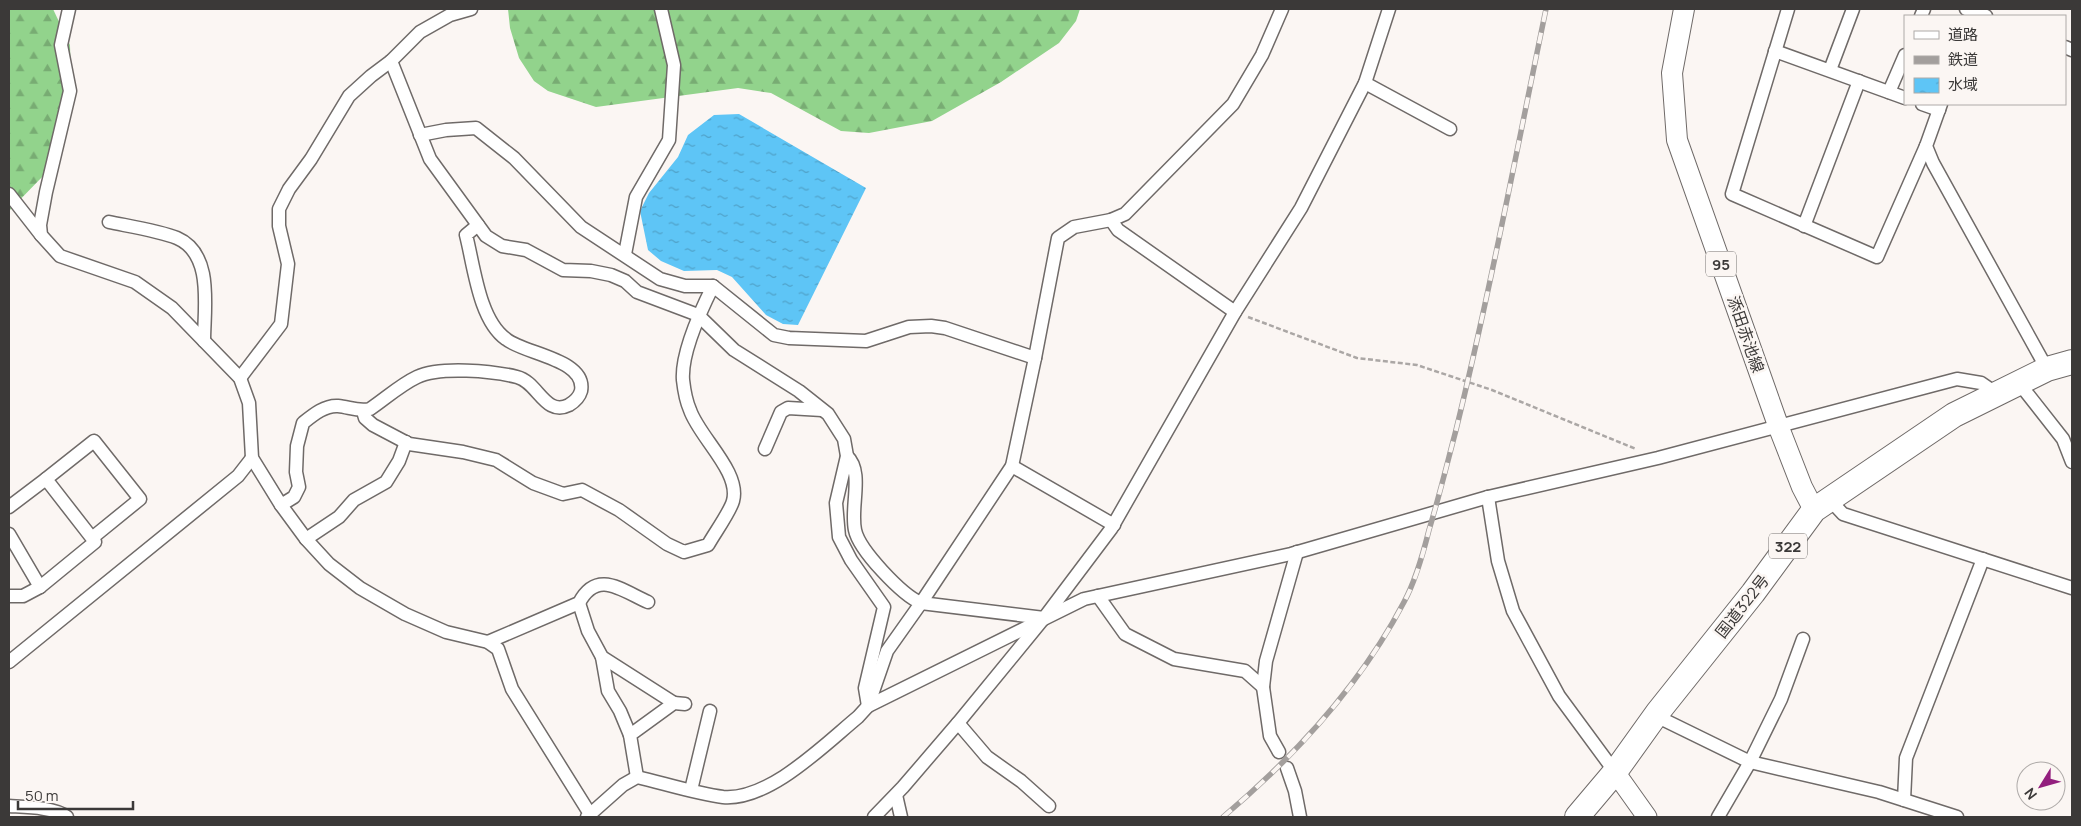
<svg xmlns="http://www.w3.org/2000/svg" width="2081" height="826" font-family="Manrope,'Noto Sans JP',sans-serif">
  <defs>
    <pattern id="forest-firs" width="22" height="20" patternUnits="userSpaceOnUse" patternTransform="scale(1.25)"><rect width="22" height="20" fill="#92d38c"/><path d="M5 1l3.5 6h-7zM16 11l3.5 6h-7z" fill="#78ac73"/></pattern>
    <pattern id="water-ripples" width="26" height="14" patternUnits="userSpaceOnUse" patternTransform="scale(1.25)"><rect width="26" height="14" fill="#5ec5f6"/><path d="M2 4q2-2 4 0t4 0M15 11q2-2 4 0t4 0" fill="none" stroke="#4fa1c8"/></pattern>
  </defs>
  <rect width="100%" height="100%" fill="#fbf6f3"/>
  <g fill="url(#forest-firs)">
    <path d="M9,9H53L70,45L72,112L45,174L9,211Z"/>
    <path d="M508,9H1080L1076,21L1059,43L1001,82L932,121L869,133L841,131L771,93L738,88L596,107L548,91L534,81L519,58L510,28Z"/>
  </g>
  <path fill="url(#water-ripples)" d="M739,114L866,188L798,325L783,324L766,315L732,277L717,270L684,271L661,261L648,250L640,211L649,193L678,157L688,135L714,115Z"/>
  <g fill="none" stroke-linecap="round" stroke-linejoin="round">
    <g stroke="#6f6a68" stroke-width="15">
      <g id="street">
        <path d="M69,9L61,45L70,91L46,192L40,225L41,235L60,256L135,282L172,308L240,378L249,403L252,458L281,505L306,539L329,564L360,588L405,614L446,632L488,642L498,649L512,689L590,814"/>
        <path d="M1788,9L1732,194L1877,257L1926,146"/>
        <path d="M1966,9L1986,16"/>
        <path d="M1921,16L1924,9"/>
        <path d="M2065,47L2072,50"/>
        <path d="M1775,51L1905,98"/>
        <path d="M391,61L430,159L486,236L502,246L526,250L563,270L591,271L611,275L625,281L637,292L698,315L734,350L799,391L828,414L844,439L847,456L836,503L839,537L851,560L884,607L865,688L868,706"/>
        <path d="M1830,70L1853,9"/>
        <path d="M1365,83L1450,129"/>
        <path d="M1889,92L1905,55"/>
        <path d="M1922,104L1939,110"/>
        <path d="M1941,104L1926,146L1933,163L2047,369"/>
        <path d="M420,135L446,130L476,128L514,158L581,227L660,279L685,286H713L774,335L789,338L866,341L909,327L931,326L945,328L1035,358L1058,238L1074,227L1111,220L1125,214L1233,104L1262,55L1282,9"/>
        <path d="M9,194L41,235"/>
        <path d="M1111,220L1118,230L1235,312"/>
        <path d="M109,222C128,226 160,231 177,238C214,254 204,308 204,341"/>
        <path d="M1804,226L1859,81"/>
        <path d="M625,254L636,197L669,140L674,65L661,9"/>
        <path d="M1035,358L1012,466L921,603L1044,618"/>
        <path d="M240,378L281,324L288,264L279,226V209L289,189L311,159L349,96L371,76L391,61L420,32L450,15L471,9"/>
        <path d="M2019,383L2063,439L2072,462"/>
        <path d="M363,411L365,418L373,425L409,444L463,452L496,460L533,483L563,494L582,490L619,510L667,544L684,552L708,545C714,534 730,512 733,501C741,472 699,437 690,410C686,401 684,389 683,380C681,353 701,310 713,286"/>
        <path d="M765,449L781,412L788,408L822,410"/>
        <path d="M1012,466L1114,525"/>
        <path d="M1488,497L1498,561L1513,611L1559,696L1615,772"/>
        <path d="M1831,501L1843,514L2072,588"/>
        <path d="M281,505L294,497L299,487L296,472L297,446L303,423C313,415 325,405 338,406C349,407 359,412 370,409C385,399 400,385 417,377C440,366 493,371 517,377C538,382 545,417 569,405C574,402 579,398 581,391C587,359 524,354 506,339C479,320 474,266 466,235L478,225"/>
        <path d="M9,507L46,479"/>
        <path d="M9,534L40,587"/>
        <path d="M306,539L339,517L354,500L386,482L399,461L406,442"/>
        <path d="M9,596H23L40,587L95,542L46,479L94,441L140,499L92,538"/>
        <path d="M1098,596L1125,634L1174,659L1245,671L1263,687"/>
        <path d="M579,603L588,631L602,657L674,703"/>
        <path d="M488,642L579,603C597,569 621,590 648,602"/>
        <path d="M602,657L608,691L620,711L630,735"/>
        <path d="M9,662L238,476L252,458"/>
        <path d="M868,706L1084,599L1291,554L1488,497L1658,458L1957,379L1981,383L1997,394"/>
        <path d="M1656,716L1750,762L1879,792L1957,817"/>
        <path d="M958,723L987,757L1021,781L1049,806"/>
        <path d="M1279,752L1270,736L1263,687L1266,661L1297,552"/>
        <path d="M1287,768L1295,791L1300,817"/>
        <path d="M637,777L630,735L674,703L685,704"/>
        <path d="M691,790L710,711"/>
        <path d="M896,795L901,817"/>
        <path d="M1904,800L1906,758L1983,559"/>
        <path d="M9,806C25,807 54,807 67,817"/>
        <path d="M587,817L623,785L637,777C663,783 697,794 723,797C769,801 824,745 858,717L868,706L887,651L921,603C902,595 859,550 855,530C850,507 864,472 847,456"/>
        <path d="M874,817L903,787L958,723L1044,618L1111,529L1235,312L1301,208L1365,83L1389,9"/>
        <path d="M1718,817L1750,762L1781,699L1803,639"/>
      </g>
    </g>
    <g stroke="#6f6a68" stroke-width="21">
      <path id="secondary" d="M1615,772L1647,817"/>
    </g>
    <g stroke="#6f6a68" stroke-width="22">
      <path id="primary" d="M1684,9L1672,73L1677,140L1779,428L1802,487L1814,510"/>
    </g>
    <g stroke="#6f6a68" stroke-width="26">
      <path id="highway" d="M1577,817L1615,772L1658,712L1753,593L1814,510L1954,415L2047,369L2072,362"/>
    </g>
    <path stroke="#aba7a5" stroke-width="2.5" stroke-dasharray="5 2.5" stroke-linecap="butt" d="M1248,317L1357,358L1417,365L1492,390L1636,449"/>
    <use href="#street" stroke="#fff" stroke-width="12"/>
    <use href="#secondary" stroke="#fff" stroke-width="19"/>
    <use href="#primary" stroke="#fff" stroke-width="20"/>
    <use href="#highway" stroke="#fff" stroke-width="24"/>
    <g stroke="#a39f9d" stroke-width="5.5">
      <path id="rail" d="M1223,817C1295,756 1360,686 1404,602C1416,580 1423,554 1429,530C1439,497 1447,464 1456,430C1490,291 1517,149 1546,9"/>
    </g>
    <use href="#rail" stroke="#fbf6f3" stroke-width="4" stroke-dasharray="11" stroke-linecap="butt"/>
  </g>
  <g text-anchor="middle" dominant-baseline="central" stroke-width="5" stroke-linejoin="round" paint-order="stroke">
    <g fill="#fbf6f3" stroke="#757270" stroke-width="1">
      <rect x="1706" y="251.5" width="30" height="25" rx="4"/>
      <rect x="1769" y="533.5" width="38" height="25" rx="4"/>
    </g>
    <g font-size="15" font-weight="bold" fill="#3b3938">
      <text x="1721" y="264">95</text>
      <text x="1788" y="546">322</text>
    </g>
    <g font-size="16" fill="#3b3938" stroke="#fbf6f3">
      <text transform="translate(1746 334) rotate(71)">添田赤池線</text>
      <text transform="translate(1742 606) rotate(-52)">国道322号</text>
    </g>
  </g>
  <rect width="2081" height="826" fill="none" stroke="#3b3938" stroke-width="20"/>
  <rect x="1904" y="15" width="162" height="90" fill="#fbf6f3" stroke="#aeaaa8"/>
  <rect x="1914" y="31" width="25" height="8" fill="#ffffff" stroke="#aeaaa8"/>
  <text x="1948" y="40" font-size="15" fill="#3b3938">道路</text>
  <rect x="1914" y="56" width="25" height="8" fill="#a39f9d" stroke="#aeaaa8"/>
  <text x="1948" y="65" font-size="15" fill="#3b3938">鉄道</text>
  <rect x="1914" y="78" width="25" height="15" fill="url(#water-ripples)" stroke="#aeaaa8"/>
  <text x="1948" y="90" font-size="15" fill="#3b3938">水域</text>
  <g transform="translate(2041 786) rotate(233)"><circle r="24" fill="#fbf6f3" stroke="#aeaaa8"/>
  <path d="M0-4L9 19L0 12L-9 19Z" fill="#931f7e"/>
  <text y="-8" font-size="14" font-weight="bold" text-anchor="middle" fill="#3b3938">N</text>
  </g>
  <path d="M18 801v8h115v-8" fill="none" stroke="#3b3938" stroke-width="2.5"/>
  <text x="25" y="801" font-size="15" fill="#3b3938" stroke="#fbf6f3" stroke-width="4" paint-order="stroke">50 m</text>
</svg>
